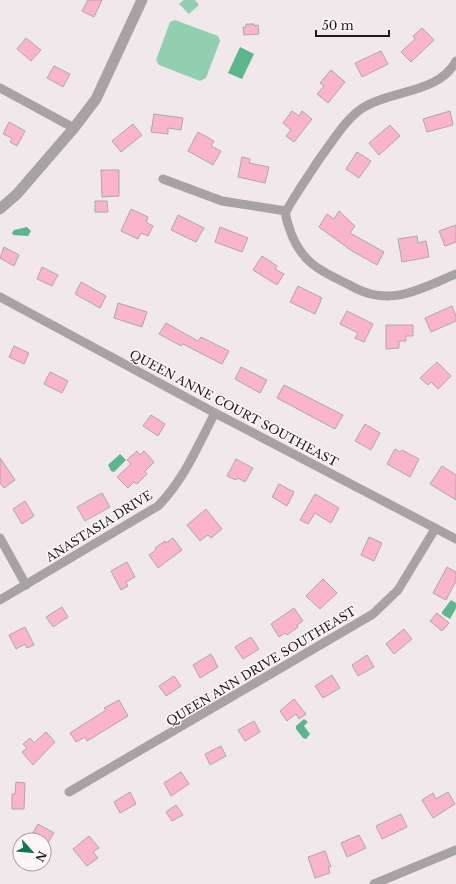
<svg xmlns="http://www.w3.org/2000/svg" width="456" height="884" font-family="'Libre Baskerville',serif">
  <rect width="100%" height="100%" fill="#f1e8eb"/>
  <g fill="#92cfb0">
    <path d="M184,0H195L199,5L189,14L179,4Z"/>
    <path d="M175,20L218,36L220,41L206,78L200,81L159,65L156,60L170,22Z"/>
  </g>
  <g fill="#5db58b">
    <path d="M240,47L254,54L242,79L228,73Z"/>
    <path d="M27,227L31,231L28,236L13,235L12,233L14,230Z"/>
    <path d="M120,454L126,460L114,472L111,471L108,465Z"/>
    <path d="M451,600L456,603V608L450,619L442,614V612Z"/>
    <path d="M304,719L308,722L304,726L310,734L306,739L303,738L296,729V726Z"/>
  </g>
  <g fill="#fab5cc" stroke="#aea6a8">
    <path d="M88,0H102L94,17L82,11Z"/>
    <path d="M246,24H254L255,26L258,25L259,34L244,35L243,27H246Z"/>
    <path d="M422,28L434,40L411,62L401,52L415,39L413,36Z"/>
    <path d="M26,38L41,50L31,61L17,49Z"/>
    <path d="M381,51L388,64L362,77L355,63Z"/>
    <path d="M54,66L70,74L63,87L47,78Z"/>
    <path d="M331,70L345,82L328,103L317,94L324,86L320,83Z"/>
    <path d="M292,111L299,116L302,111L312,119L294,142L286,136L291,130L283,123Z"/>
    <path d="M450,111L453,125L427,132L423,119Z"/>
    <path d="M154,114L183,118L181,130L168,128V134L151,132Z"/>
    <path d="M9,122L25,131L17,146L10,142L12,138L3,134Z"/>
    <path d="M133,124L142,135L121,152L112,141Z"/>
    <path d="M390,125L400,136L379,155L369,143Z"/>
    <path d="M198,132L214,141L211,146L221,151L213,165L188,151Z"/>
    <path d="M357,152L371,161L359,178L346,169Z"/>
    <path d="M242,157L250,159L249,163L269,167L265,183L238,177Z"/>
    <path d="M101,170H119V196L102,197Z"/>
    <path d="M95,201H107L108,212H95Z"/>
    <path d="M131,209L148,217L146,222L153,226L148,236L141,233L138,239L121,231Z"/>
    <path d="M339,211L355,226L350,233L384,252L377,265L352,251L319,227L327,214L334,219Z"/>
    <path d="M178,215L204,228L196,242L171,230Z"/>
    <path d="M456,225V242L445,246L439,231Z"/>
    <path d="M220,227L248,238L242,252L215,242Z"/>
    <path d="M417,236L418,243L426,241L429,257L402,262L398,239Z"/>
    <path d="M4,247L19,255L14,266L0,258Z"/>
    <path d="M262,256L277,266L275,269L284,274L277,285L253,270Z"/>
    <path d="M42,267L58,275L52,286L37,279Z"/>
    <path d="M81,282L106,296L100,308L75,294Z"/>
    <path d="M298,286L322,298L315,314L290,302Z"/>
    <path d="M118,303L147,312L142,327L114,318Z"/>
    <path d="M452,306L456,316V321L431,332L425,318Z"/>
    <path d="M347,311L373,324L364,342L355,338L358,333L340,324Z"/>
    <path d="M166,323L198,341L201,337L229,351L222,364L183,344L181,346L159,334Z"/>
    <path d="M386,325H413V336H406V341H399V348L386,349Z"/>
    <path d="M14,346L29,353L24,364L9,357Z"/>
    <path d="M437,362L451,376L438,389L431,382L428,385L420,378Z"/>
    <path d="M241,367L267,380L260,393L235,379Z"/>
    <path d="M50,372L68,381L62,393L44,384Z"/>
    <path d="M284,385L343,415L335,429L277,398Z"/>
    <path d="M151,415L165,424L158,436L143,426Z"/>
    <path d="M365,424L380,433L371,450L355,441Z"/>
    <path d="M395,449L400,452L402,450L419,459L410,477L387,464Z"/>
    <path d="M137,451L140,455L144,451L154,462L145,471L147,474L137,484L134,482L128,488L117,477L131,464L127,460Z"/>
    <path d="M0,458L15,480L4,488L0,483Z"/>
    <path d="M236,459L253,468L245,482L238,478L236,480L227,476Z"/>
    <path d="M442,466L456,475V500L430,484Z"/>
    <path d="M279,484L294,492L287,506L272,497Z"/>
    <path d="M102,493L110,507L85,521L77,507Z"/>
    <path d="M315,494L339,508L331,523L315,513L308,524L300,520Z"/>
    <path d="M25,501L34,516L22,524L13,509Z"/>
    <path d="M206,509L222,529L211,538L208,535L200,541L187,525Z"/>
    <path d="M369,537L382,543L374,561L361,555Z"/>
    <path d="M173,538L182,550L158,568L149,555L156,550L155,548L165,541L166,543Z"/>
    <path d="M127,562L135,577L126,582L128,586L121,590L111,571Z"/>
    <path d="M447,567L456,572V581L446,600L433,593Z"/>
    <path d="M323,579L337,593L320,609L306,596Z"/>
    <path d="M62,607L68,617L53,627L46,617Z"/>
    <path d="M294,608L303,621L297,625L298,627L287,635L285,633L279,637L271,624Z"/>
    <path d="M437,613L449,623L442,631L430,621Z"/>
    <path d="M25,627L34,645L27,648L25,644L16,649L9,635Z"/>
    <path d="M404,629L412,639L394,654L386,644Z"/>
    <path d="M251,637L259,649L243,659L235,647Z"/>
    <path d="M211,654L218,667L200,678L193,665Z"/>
    <path d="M367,655L374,667L358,676L352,665Z"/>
    <path d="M332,675L340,688L323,698L315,686Z"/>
    <path d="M174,676L181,686L166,696L159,686Z"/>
    <path d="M294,699L306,714L299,719L296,714L287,721L280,711Z"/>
    <path d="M119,700L128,716L87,741L85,737L76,742L70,733L106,710L104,708Z"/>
    <path d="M254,721L260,732L245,741L238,730Z"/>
    <path d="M46,732L55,742L33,765L22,752L27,748L23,744L30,738L34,743Z"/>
    <path d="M221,746L226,756L210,765L205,754Z"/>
    <path d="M181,772L189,784L171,796L164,783Z"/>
    <path d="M16,782L25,783L24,809H12V794H15Z"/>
    <path d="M130,792L136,804L120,813L114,802Z"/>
    <path d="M448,792L455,804L433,818L422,800L433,793L436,799Z"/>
    <path d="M176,805L183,815L172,821L166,812Z"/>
    <path d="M401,814L407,827L382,839L376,826Z"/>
    <path d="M38,824L54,833L47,844L44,843V840H39L31,836Z"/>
    <path d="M359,835L366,848L347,857L341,843Z"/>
    <path d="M89,836L99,848L93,852L98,858L87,866L73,849Z"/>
    <path d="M325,851L331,867H328L330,873L315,878L308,857Z"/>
  </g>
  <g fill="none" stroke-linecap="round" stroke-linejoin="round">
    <g stroke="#a7a3a4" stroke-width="9">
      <path d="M456,61C439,93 394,90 366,106C347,116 333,141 320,158C315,166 288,205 286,212C285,219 289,226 291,233C304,267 325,272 355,288C392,307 422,288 456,274"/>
      <path d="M0,88L74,128"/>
      <path d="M163,179L222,201L286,211"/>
      <path d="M0,297L215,413L456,539"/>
      <path d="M0,538L26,585"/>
      <path d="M0,600L158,506C184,480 198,445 215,413"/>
      <path d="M69,792L373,614L398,590L435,529"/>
      <path d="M374,884L456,850"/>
    </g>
    <path stroke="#a7a3a4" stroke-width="11" d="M0,209L17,194L74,128L96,99L142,0"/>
  </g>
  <g text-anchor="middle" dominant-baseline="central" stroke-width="3" stroke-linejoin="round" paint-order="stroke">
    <g font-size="12" fill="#1f1c1d" stroke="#fef6f8">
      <text transform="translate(234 408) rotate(28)">QUEEN ANNE COURT SOUTHEAST</text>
      <text transform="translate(99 526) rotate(-32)">ANASTASIA DRIVE</text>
      <text transform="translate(261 666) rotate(-31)">QUEEN ANN DRIVE SOUTHEAST</text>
    </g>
  </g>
  <g transform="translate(32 852) rotate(117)"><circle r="19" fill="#fef6f8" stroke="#a59fa0"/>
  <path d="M0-3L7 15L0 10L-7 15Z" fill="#0f7851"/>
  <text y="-6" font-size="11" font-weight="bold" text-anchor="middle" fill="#1f1c1d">N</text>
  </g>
  <path d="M316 30v6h73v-6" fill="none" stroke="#1f1c1d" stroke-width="2"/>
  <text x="322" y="30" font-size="12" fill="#1f1c1d" stroke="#fef6f8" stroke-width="3" paint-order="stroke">50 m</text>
</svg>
